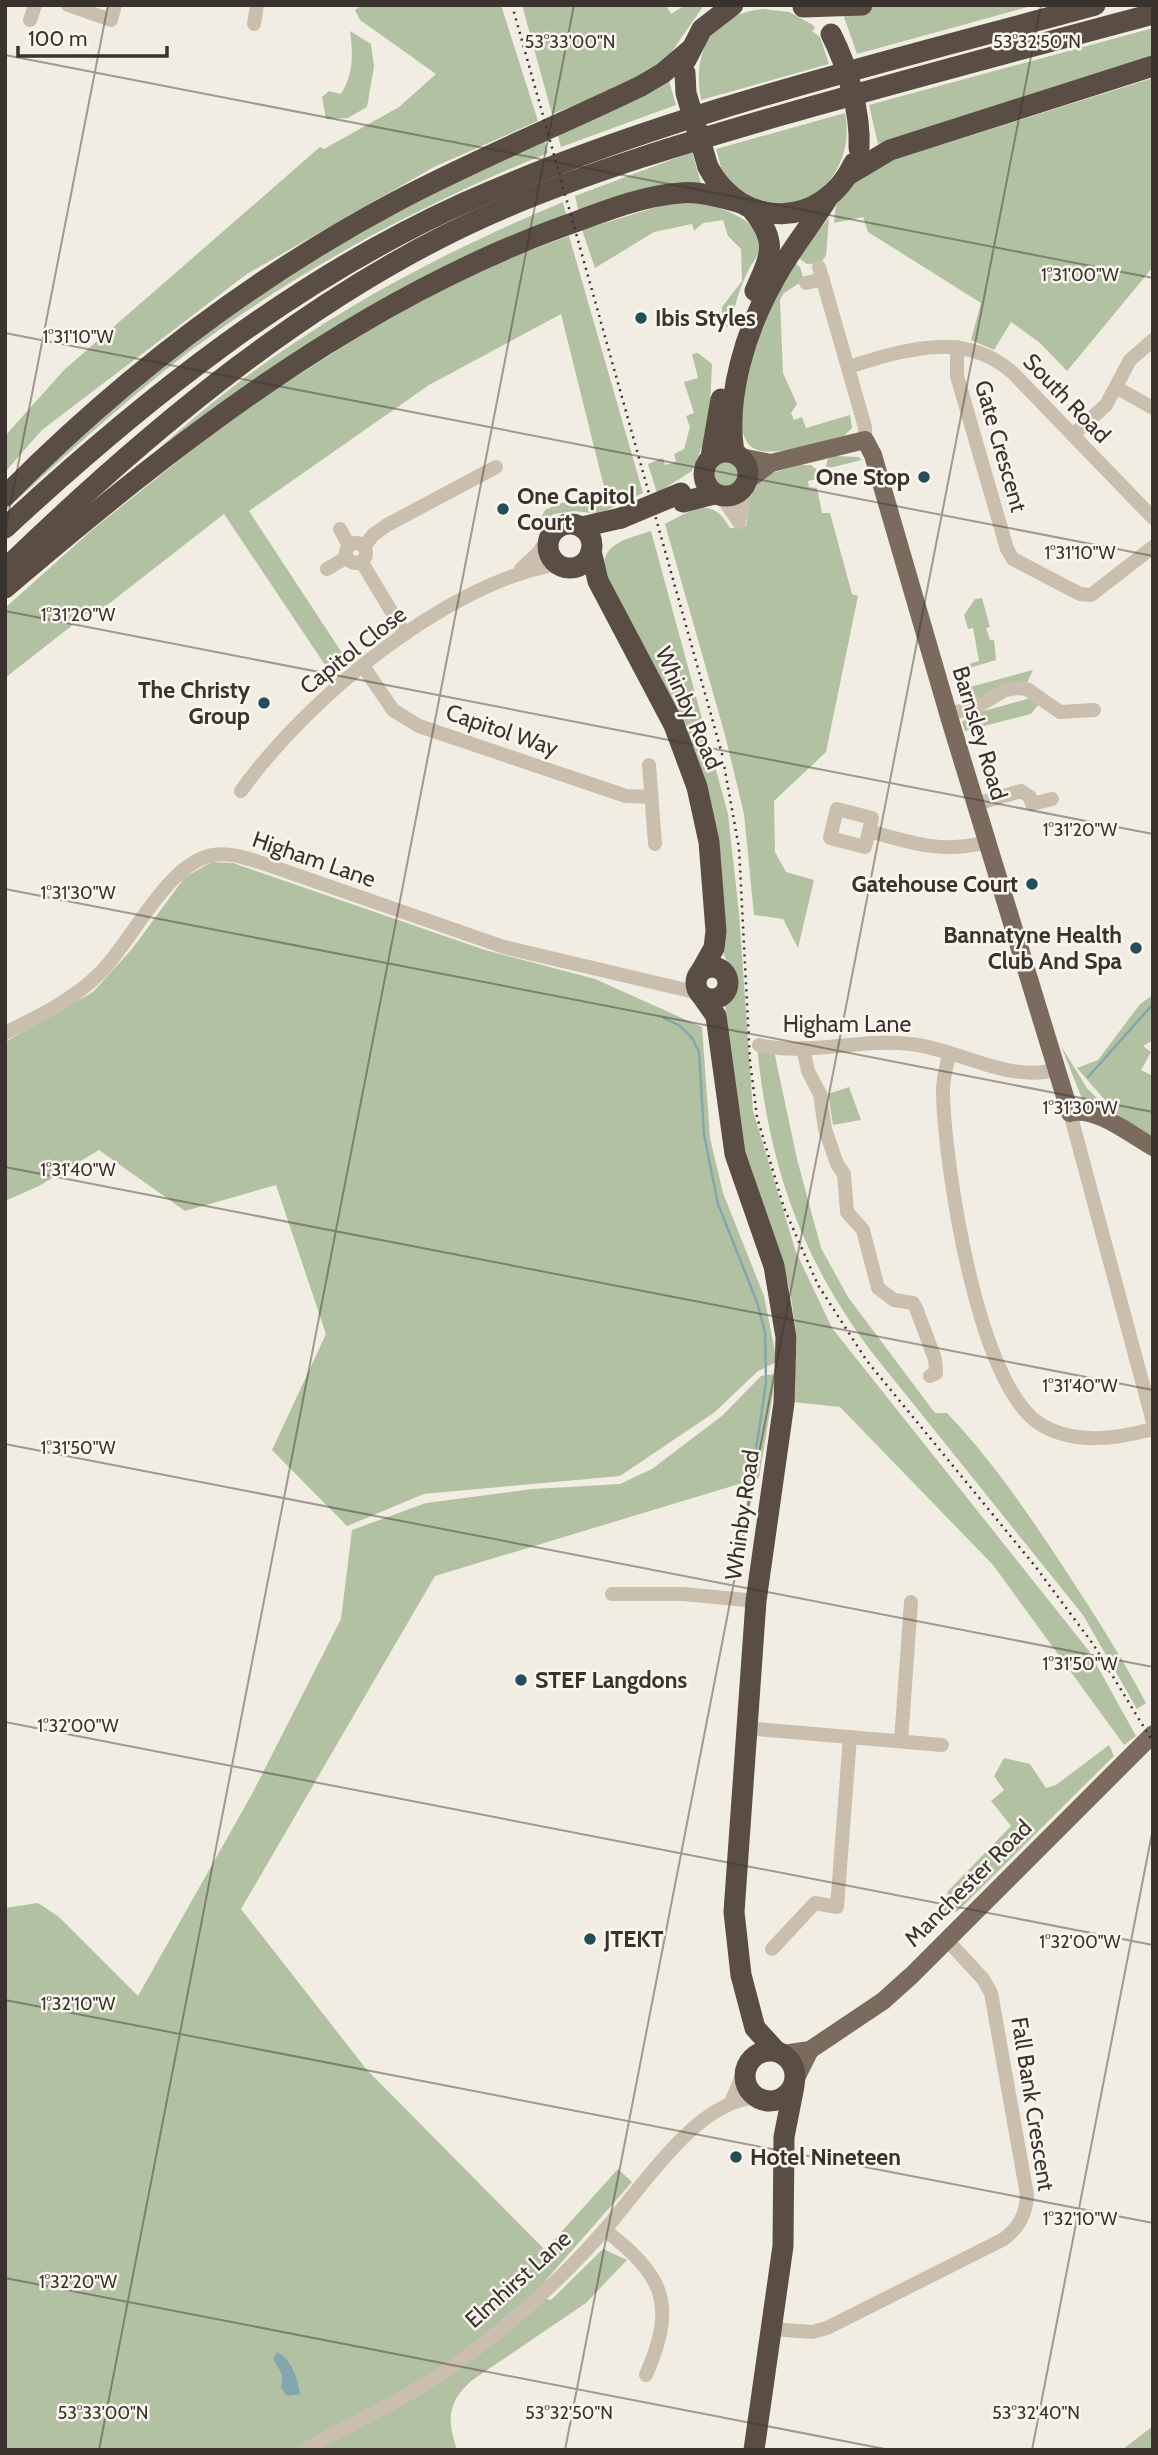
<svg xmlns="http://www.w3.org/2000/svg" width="1158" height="2455" font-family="Cabin,sans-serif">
  <rect width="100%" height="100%" fill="#f2ede2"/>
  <g fill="#b3c1a3">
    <path d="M362,5H501L538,121L434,167L247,274L42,430L5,472V436L64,370L320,147L324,149L399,107L436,74L360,20L355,10Z"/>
    <path d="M522,5H666L671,14L685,5H704L664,63L603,94L552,114Z"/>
    <path d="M879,5H1035L857,54L843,14Z"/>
    <path d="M763,9L789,12L813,25L815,28L812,31L820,37L829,64L701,100C692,52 711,14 763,9Z"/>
    <path d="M1153,28V59L878,144L869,105Z"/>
    <path d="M350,31L371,44L374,67L367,107L348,118L326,119L322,97L329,91L341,94C354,73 353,54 350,31Z"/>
    <path d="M668,77L676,105L561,147L557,132Z"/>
    <path d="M1153,78V267L1067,371L1040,343L1011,322L994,350L971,340L981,303L868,232L863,217L834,223L836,203L859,174L884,159L944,144Z"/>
    <path d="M845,113C858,173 800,232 744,192C739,189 731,185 727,180C721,172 719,158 716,149Z"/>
    <path d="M544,138L548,153C417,206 285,277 173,364C115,410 60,460 5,511V505C111,400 228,305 358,231C418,197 482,169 544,138Z"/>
    <path d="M692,152L701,183L579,213L575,196Z"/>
    <path d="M679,200C704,203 764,213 759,250C758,257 752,263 749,269C740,287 734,306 731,326L714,328L722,319V307L742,281L741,249L728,236L723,220L703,223L694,231L692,224L654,232L595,268L582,230Z"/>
    <path d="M563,202L567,218L411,288L104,497C144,463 183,425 225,393C327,313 443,252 563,202Z"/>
    <path d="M829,218L826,256L820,263L807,264L797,257Z"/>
    <path d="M569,236L643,493L599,514L574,511L554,514L536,529L545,510L561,503L606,495L561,314L429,385L249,511L346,659L329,671L224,514L97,613L93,609L5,678V608L92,530L233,417L366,332L482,268Z"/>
    <path d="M793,262L800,267L804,280L784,293L780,300L783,373L797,404L791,413L794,420L802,417L806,428L850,415L852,428L844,436C823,441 774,458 755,449C725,436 752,348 762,324C770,303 783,282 793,262Z"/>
    <path d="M698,353L712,364L709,430L692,471L657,493L648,464L663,458L665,465L676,462L674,454L684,449L690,427L686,416L694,413L684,382L698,378L692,354Z"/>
    <path d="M835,456L858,457L862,460L825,469L828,459Z"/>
    <circle cx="726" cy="474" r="14"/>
    <path d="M800,465H811L816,469L818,479L808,481L809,487L817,488L822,513H830L852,594L858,596L826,752L774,801L775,852L786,872L814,880L798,948L783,919L754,915L744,814L725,735L665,524C692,510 711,494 730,528L746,526L750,497L764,475Z"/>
    <path d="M651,531L728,814L739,913L753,1111L796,1252L832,1328L1089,1651L1136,1736L1124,1745L993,1565L840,1407L793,1402L797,1338L790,1291L777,1244L748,1172L735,1104L725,1006L733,988V970L724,956C720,894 719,819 697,760C672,695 637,634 604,573C600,543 627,539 651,531Z"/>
    <path d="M982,598L990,627L986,628L990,640H994L996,660L966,669L965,665L979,661L973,628L968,629L964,615L975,599Z"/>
    <path d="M1033,670L1027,683L1004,684L980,698L963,701L959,690Z"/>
    <path d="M1031,698L1039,704L1031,714L965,731L962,722L969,715Z"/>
    <path d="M212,862L233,863L485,950L595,979L702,1027L710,1138L723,1193L764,1296L777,1362L758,1371L715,1412L620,1476L424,1494L347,1526L272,1450L326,1334L276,1185L185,1211L99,1150L39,1186L5,1201V1042L93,992L132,949L185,877Z"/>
    <path d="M1153,995V1040L1143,1046L1151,1052L1141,1070L1153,1076V1139L1117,1114L1077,1068L1098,1060L1140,1004Z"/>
    <path d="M757,1046L774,1051L797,1159L821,1248L848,1297L935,1413H947C993,1461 1029,1515 1066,1571C1094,1614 1122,1657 1146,1703L1137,1709L1083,1615L874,1355C801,1259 769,1166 757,1046Z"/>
    <path d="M1061,1046L1087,1088L1117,1119L1083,1101Z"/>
    <path d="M849,1087L861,1120L833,1125L828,1094Z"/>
    <path d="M776,1374L759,1478L435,1576L241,1909L367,2070L545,2250L618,2169L632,2182L532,2296L551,2300L603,2249L627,2260L586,2303L471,2381C447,2403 447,2420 457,2450H5V1908L38,1903L59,1917L138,1996L252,1794L341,1619L352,1530L426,1503L533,1489L620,1484L652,1469L723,1415L761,1376Z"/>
    <path d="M1109,1745L1114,1756L958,1911L943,1914L948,1891L1011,1826L991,1801L1004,1790L994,1776L1004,1758L1030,1764L1046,1788L1056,1785Z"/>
    <path d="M1153,2426V2450H1122Z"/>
  </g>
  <path fill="#83a7ae" d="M277,2352C291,2358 298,2379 300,2394L287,2396L281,2388L282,2375L273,2358Z"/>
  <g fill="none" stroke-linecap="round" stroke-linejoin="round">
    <g stroke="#83a7ae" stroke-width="2.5">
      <path d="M664,1018L680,1026L692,1038L699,1052L704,1135L718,1204L757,1302L765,1332L766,1383L741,1549"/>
      <path d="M1088,1077L1153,1004"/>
    </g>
    <g stroke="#cabfae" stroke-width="14">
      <path d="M68,5L111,20L115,5"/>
      <path d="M30,20L35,5"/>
      <path d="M254,24L257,5"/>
      <path d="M819,267L865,427V440"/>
      <path d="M806,283L823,279"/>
      <path d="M957,347V376L1007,549L1013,559L1080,594L1091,595L1153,547"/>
      <path d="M848,367C905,350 963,329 1013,373L1153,518"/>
      <path d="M1117,388L1153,408"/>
      <path d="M1073,435L1106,405L1130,360L1153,340"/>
      <path d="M721,496L739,522"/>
      <path d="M739,522L745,487"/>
      <path d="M340,529L349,546"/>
      <circle cx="356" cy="553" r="10"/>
      <path d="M364,547L373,535L387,525L496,467"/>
      <path d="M361,561L405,634"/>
      <path d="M327,569L347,557"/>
      <path d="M521,569L539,552L551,534"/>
      <path d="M363,666L393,710L419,726L626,796L651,797"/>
      <path d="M948,715L980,705L1005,690L1017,688L1027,689L1060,712L1094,710"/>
      <path d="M649,765L655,844"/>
      <path d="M241,791C306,700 445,583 558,564"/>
      <path d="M976,804L1021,791L1030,797L1032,804L1052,799"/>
      <path d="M869,831L865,847L830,838L837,809L872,818L869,831C912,843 942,854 987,842"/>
      <path d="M5,1033C39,1016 73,1000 100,973C133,940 167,863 213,855C231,852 249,859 265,864L504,947L699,993"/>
      <path d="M759,1045C808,1056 860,1038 910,1044C960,1049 1008,1084 1058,1069"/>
      <path d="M803,1048L808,1071L820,1094L825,1129L837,1164L844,1174L847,1212L863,1230L878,1288L894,1300L913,1303L916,1308L935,1359L936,1373L930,1376"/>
      <path d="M949,1053C947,1067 942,1080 943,1094C945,1166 977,1384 1040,1424C1074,1445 1116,1439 1153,1429"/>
      <path d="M1070,1113L1153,1422"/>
      <path d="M612,1594H684L756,1601"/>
      <path d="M745,1728L942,1745"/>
      <path d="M901,1741L911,1602"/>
      <path d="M772,1949L815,1903L837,1907L850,1737"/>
      <path d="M731,2102L745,2070"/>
      <path d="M605,2230C664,2276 677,2304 646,2375"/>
      <path d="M771,2329L812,2332L827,2328L1004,2239C1019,2227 1026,2215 1027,2195L991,1993L983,1979L947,1940"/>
      <path d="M304,2450C347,2426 393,2405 435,2378C495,2339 560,2282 607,2227C642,2187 698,2099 756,2098"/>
    </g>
    <g stroke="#7a6b5e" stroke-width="18">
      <path d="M741,457L771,463"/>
      <path d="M747,481L771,463L865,440L873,455L950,720L1070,1113C1095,1105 1131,1135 1153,1147"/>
      <path d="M783,2054L810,2050L883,2001L912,1975L1153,1734"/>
      <path d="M796,2078L810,2050"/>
    </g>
    <g stroke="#5a4d44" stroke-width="21">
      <path d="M803,7L862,5"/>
      <path d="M686,60L702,29L733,5"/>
      <path d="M708,167C742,231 823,229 854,163"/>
      <path d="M848,175L890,150L1153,66"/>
      <path d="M753,211C779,243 770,256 755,291"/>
      <circle cx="726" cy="474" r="22"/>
      <path d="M734,453C725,397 746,330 773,282C788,253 809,228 826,201"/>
      <path d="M711,457L721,399"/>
      <path d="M5,496C121,379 252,278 397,201C476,159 560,125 641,86L663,73L690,50"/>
      <path d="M683,502L714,494"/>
      <circle cx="570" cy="546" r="22"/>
      <path d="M582,527L621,518"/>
      <path d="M5,528C143,400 293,280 466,202C667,113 883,63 1095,5"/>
      <path d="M591,551L598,581L674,725L697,787L709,842L716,931L714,948L701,971"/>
      <path d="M5,569C149,430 318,287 504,208C594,170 688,142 782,115C905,80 1029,47 1153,14"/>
      <path d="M5,588C172,446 346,308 553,230C593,216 638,196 680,193C700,191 719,197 738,202"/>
      <circle cx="712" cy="983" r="16"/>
      <path d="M702,996L716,1016L735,1154L774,1266L786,1337L784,1403L756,1601L734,1912L741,1975L755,2028L776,2051"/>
      <circle cx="770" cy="2076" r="25"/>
      <path d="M754,2450L783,2246L784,2137L794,2086"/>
    </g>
    <path stroke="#3a322c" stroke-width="2.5" stroke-dasharray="2 5" stroke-linecap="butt" d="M512,5L722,754L739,848L750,1061L757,1117L784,1208L818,1285L867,1361L1035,1566L1093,1644L1153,1742"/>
    <g stroke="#5a4d44" stroke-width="21">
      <path d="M831,34C847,65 861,113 859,148"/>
      <path d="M685,73L686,93L708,167"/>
      <path d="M621,518L681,493"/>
    </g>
  </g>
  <path fill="none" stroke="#3a322c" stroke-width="2" stroke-opacity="0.45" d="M5,55L1153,278M5,333L1153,556M5,532L108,5M5,611L1153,834M5,889L1153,1112M5,1167L1153,1390M5,1444L1153,1667M5,1722L1153,1945M5,2000L1153,2223M5,2278L890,2450M99,2450L574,5M565,2450L1041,5M1032,2450L1153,1828"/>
  <g fill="#244f59" stroke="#faf6ef" stroke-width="2.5">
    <circle cx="641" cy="318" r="7"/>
    <circle cx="924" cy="477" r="7"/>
    <circle cx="503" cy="509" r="7"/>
    <circle cx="264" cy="703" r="7"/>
    <circle cx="1032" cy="884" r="7"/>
    <circle cx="1136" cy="948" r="7"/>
    <circle cx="521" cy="1680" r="7"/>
    <circle cx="590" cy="1939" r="7"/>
    <circle cx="736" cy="2157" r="7"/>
  </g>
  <g text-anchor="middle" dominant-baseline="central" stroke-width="5" stroke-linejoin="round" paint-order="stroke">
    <g font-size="23" font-weight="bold" fill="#3a322c" stroke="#faf6ef" text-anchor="start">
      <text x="655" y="318">Ibis Styles</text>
      <text x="910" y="477" text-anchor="end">One Stop</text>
      <text x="517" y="496">One Capitol<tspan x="517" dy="26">Court</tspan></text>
      <text x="250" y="690" text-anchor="end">The Christy<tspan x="250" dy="26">Group</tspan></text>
      <text x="1018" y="884" text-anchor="end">Gatehouse Court</text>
      <text x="1122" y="935" text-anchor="end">Bannatyne Health<tspan x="1122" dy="26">Club And Spa</tspan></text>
      <text x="535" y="1680">STEF Langdons</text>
      <text x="604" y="1939">JTEKT</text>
      <text x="750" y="2157">Hotel Nineteen</text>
    </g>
    <g font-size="23" fill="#3a322c" stroke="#faf6ef">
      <text transform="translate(1067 398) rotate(46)">South Road</text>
      <text transform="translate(1001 446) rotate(74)">Gate Crescent</text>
      <text transform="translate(353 650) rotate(-38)">Capitol Close</text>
      <text transform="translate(689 708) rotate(66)">Whinby Road</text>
      <text transform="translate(502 730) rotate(19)">Capitol Way</text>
      <text transform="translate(980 733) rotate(73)">Barnsley Road</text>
      <text transform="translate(314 859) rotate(19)">Higham Lane</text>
      <text x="847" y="1024">Higham Lane</text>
      <text transform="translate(742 1515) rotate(-82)">Whinby Road</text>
      <text transform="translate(968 1883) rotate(-45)">Manchester Road</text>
      <text transform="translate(1033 2104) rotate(81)">Fall Bank Crescent</text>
      <text transform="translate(518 2279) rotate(-42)">Elmhirst Lane</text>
    </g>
  </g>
  <g font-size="18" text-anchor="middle" fill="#3a322c" stroke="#faf6ef" stroke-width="5" stroke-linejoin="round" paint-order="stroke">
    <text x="570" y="48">53°33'00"N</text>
    <text x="1037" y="48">53°32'50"N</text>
    <text x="1080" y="281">1°31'00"W</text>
    <text x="78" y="343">1°31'10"W</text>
    <text x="1080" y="559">1°31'10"W</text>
    <text x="78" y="621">1°31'20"W</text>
    <text x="1080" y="836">1°31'20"W</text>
    <text x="78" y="899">1°31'30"W</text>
    <text x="1080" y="1114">1°31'30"W</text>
    <text x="78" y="1176">1°31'40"W</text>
    <text x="1080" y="1392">1°31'40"W</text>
    <text x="78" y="1454">1°31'50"W</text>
    <text x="1080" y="1670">1°31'50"W</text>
    <text x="78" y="1732">1°32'00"W</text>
    <text x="1080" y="1948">1°32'00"W</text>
    <text x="78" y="2010">1°32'10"W</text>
    <text x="1080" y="2225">1°32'10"W</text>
    <text x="78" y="2288">1°32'20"W</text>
    <text x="103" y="2419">53°33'00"N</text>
    <text x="569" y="2419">53°32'50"N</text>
    <text x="1036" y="2419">53°32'40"N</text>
  </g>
  <rect width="1158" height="2455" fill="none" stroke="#3a322c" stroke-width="14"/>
  <path d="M18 46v10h149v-10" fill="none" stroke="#3a322c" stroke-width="3.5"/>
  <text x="28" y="46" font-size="21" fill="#3a322c" stroke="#faf6ef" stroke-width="5" paint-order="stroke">100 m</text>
</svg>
